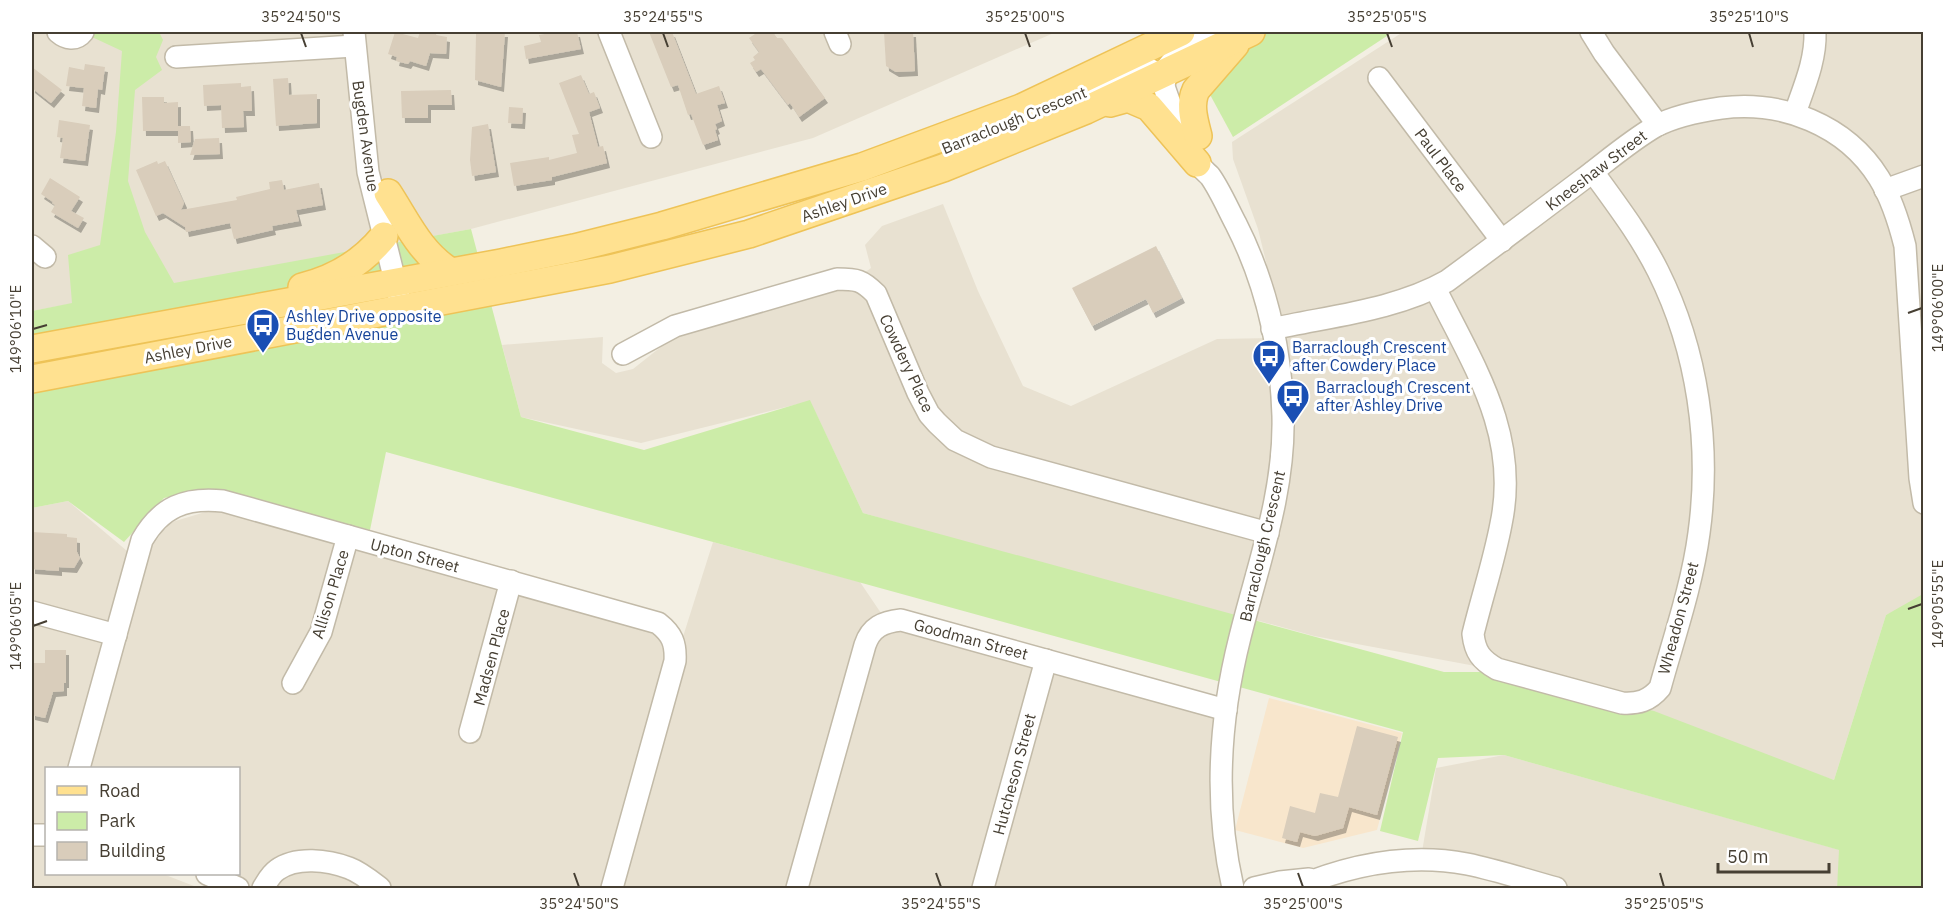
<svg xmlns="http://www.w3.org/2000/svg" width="1955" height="920" font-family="'IBM Plex Sans',sans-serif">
  <defs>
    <filter id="shadow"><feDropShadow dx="3" dy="5" stdDeviation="0" flood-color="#0004"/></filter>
  </defs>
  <rect width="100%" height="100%" fill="#f3efe3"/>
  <g fill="#e8e1d1">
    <path d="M32,32H1056L813,138L471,229L32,311Z"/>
    <path d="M1403,32H1923V598L1886,615L1834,780L1513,673L1314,636L1256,620L1289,479L1294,426L1287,347L1258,229L1233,159L1232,142Z"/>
    <path d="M943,204L978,291L1023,386L1071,406L1217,339L1274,338L1282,399L1244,622L863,513L810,401L641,443L521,417L502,345L603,337L602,363L616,373L633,369L686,327L845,287L871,268L865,245L882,226Z"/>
    <path d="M68,501L127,551L69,768H46V835L32,836V508Z"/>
    <path d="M212,510L654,631L665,644L666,666L608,888H242L205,874H238V768H90L147,554L162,532L172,522Z"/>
    <path d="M713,542L860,582L887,622L1215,707L1212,774L1221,888H618L681,643Z"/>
    <path d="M1504,755L1840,850L1837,888H1567L1422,852L1436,768Z"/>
    <path d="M32,847H46V874H163L199,888H32Z"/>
  </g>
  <path fill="#f8e6cc" d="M1269,698L1402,733L1377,830L1303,848L1235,830Z"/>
  <g fill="#cceca8">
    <path d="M93,32H159L163,40L156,57L162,70L135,90L128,181L145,232L174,283L471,229L521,417L644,450L810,400L863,513L1444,672H1487L1654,711L1834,780L1886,615L1923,594V888H1837L1839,850L1504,755L1438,758L1418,841L1380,831L1403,732L386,452L370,530L204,490L164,498L124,542L68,501L32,508V311L72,303L68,255L100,245L116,132L122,51L92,37Z"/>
    <path d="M1176,32H1393L1233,137Z"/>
  </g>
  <g fill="#d9cdbb" filter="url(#shadow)">
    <path d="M395,32L418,38L420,32H437L436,35L447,37L446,54L430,53L426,66L410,61L408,64L396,61L397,57L388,54Z"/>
    <path d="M486,32H505L501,87L475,80L476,34H485Z"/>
    <path d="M556,32H577L581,49L526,59L524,46L541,42L539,35Z"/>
    <path d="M649,32H672L696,94L719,86L725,103L717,105L722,121L715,124L717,129L715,130L718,140L703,145L691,114L688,115L678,85L671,87Z"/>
    <path d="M758,32H773L777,38H782L825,98L799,117L790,103L788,105L761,69L756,72L750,63L755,60L753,57L759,52L749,38Z"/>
    <path d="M884,32H913L915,71L896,72L886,66Z"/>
    <path d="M85,64L105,67L102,90L98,89L96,108L82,106L84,88L66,86L69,67L84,70Z"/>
    <path d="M32,67L62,90L51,103L32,88Z"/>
    <path d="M581,75L589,94L594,92L600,108L589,112L598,147L603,146L607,163L552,177V180L514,186L510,163L549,157V160L577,153L572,135L579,134L559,83Z"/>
    <path d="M288,78L289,95L317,94V123L276,126L273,79Z"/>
    <path d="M241,83V87L251,86L252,111H243L244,127L222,128L221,105L204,106L203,85Z"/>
    <path d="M451,90L452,105H428V118H402L401,91Z"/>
    <path d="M142,97H164V103L178,102V126H190L191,142L178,143V131H143Z"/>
    <path d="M509,107L523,108L522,124L508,123Z"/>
    <path d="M59,120L90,125L85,161L60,158L63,138L57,137Z"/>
    <path d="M488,124L496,172L472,176L470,160L472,127Z"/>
    <path d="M219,138L220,154L190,155L195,139Z"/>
    <path d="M157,161L158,164L165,161L184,203L181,210L237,200L236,197L270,189L269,182L282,180L284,190L319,183L323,205L296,210L299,221L272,226L273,230L234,239L230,223L186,232L185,227L163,213L156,216L136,170Z"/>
    <path d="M50,178L80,197L71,211L84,218L78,228L51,212L55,205L52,203L53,202L41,194Z"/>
    <path d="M1156,246L1182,298L1153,313L1146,299L1092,326L1072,288Z"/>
    <path d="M32,532L67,534V537L77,538V552L80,558L74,568L59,567V571L32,569Z"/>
    <path d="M45,650H66V683H64V691L53,692L45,718L32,715V663H45Z"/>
    <path d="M1357,726L1398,737L1377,815L1349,807L1343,828L1315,836L1300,832L1297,842L1282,838L1290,806L1315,813L1320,793L1338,797Z"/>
  </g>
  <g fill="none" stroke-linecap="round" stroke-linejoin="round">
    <g stroke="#c2baa8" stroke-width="24">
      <g id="minor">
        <path d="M58,32C66,39 76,41 83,32"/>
        <path d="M354,32L368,172L399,297"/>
        <path d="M609,32L651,137"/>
        <path d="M835,32L840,44"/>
        <path d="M1210,32C1190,43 1174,56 1161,76C1167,99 1175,117 1185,139C1189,146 1193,156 1198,163C1201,168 1206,172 1210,176C1220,190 1228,209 1236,224C1266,283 1281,350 1283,416C1285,493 1258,564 1240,637C1219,720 1214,805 1233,888"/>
        <path d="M1591,32L1604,53L1658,125"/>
        <path d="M176,57L354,46"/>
        <path d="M1379,78L1502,241"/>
        <path d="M1091,89L1127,73L1146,67L1161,76L1165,81"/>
        <path d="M1795,113C1804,87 1816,60 1815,32"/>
        <path d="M1885,190L1924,176"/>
        <path d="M32,246L45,257"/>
        <path d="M1435,288C1473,365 1520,434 1501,524C1494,561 1482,597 1473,634C1475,652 1481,660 1497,669L1622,703C1638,704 1649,701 1660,688C1674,637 1692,586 1699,533C1711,445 1698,351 1658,271C1640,235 1616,204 1593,172"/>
        <path d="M1272,329C1330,316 1396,310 1447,281C1492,248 1537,214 1582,180C1606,162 1630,141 1656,126C1675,116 1700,111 1721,108C1782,100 1846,125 1879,178C1892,199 1899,222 1905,246L1920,478L1924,503"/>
        <path d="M623,354L675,326L837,279C857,279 862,280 876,294L918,393L929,414L937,423L955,440L991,457L1268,533"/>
        <path d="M32,612L116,635"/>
        <path d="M293,683L321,632L348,536"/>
        <path d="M470,732L511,581"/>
        <path d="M79,768L142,540C161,507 185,497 223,501L658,623C672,634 676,643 675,661L612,888"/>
        <path d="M32,835H46"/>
        <path d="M207,874L238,888"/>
        <path d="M263,888C267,882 270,875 277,870C296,856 328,860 349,868C360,872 371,881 380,888"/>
        <path d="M797,888L865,645C871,627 883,622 901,620L1226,710"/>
        <path d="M983,888L1046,660"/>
        <path d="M1254,888L1280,882L1309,879"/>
        <path d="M1295,888C1349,865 1408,853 1467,864C1497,870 1526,880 1556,888"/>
      </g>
    </g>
    <g stroke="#eec357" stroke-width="30">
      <g id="major">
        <path d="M1110,103L1128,98L1149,107L1197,163"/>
        <path d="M1198,136C1194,120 1189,105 1196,90L1235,45"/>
        <path d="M388,193C407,222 420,253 451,272"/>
        <path d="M302,287C335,279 363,262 384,236"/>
        <path d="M32,349L501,263L574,248L662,226L862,167L1021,108L1181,32"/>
        <path d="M32,379L610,269L749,234L943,168L1086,110L1251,32"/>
      </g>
    </g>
    <use href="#minor" stroke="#fff" stroke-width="21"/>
    <use href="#major" stroke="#ffe190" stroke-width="27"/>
  </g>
  <path fill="none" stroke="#463f33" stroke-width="2" d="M301,33L306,47M663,33L668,47M1025,33L1030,47M1387,33L1392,47M1749,33L1753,47M1908,313L1922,308M33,329L47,325M1908,609L1922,604M33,626L47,621M574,873L579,887M936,873L941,887M1298,873L1303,887M1660,873L1664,887"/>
  <defs>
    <g id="bus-pin" transform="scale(1.725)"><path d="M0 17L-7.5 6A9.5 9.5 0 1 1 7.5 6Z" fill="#1a4fb4" stroke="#fff"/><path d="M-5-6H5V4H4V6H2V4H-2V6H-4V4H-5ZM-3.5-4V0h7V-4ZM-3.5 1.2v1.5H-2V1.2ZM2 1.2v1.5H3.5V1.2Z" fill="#fff"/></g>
  </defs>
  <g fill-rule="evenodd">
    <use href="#bus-pin" x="263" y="325"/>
    <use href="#bus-pin" x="1269" y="356"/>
    <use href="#bus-pin" x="1293" y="396"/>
  </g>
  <g text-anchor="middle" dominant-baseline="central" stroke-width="6" stroke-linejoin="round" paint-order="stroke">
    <g font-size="16" fill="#463f33" stroke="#fff">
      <text transform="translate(1014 120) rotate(-22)">Barraclough Crescent</text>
      <text transform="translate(366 136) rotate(82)">Bugden Avenue</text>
      <text transform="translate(1441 160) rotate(53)">Paul Place</text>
      <text transform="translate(1596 170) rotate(-37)">Kneeshaw Street</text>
      <text transform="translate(844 202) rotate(-19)">Ashley Drive</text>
      <text transform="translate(188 349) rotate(-11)">Ashley Drive</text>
      <text transform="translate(907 363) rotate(65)">Cowdery Place</text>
      <text transform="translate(1262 546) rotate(-77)">Barraclough Crescent</text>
      <text transform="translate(415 555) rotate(15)">Upton Street</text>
      <text transform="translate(330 594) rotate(-73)">Allison Place</text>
      <text transform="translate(1678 618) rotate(-75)">Wheadon Street</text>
      <text transform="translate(971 639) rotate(15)">Goodman Street</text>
      <text transform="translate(491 657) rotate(-75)">Madsen Place</text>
      <text transform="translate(1014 774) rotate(-75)">Hutcheson Street</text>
    </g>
    <g font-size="16" fill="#164399" stroke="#fff" text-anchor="start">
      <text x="286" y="316">Ashley Drive opposite<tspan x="286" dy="18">Bugden Avenue</tspan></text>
      <text x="1292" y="347">Barraclough Crescent<tspan x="1292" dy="18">after Cowdery Place</tspan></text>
      <text x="1316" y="387">Barraclough Crescent<tspan x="1316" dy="18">after Ashley Drive</tspan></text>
    </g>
  </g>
  <rect width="1955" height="920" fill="none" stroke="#ffffff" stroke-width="66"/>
  <rect x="45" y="767" width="195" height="108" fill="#ffffff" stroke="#b5b2ad" stroke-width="1.5"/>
  <rect x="57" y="786" width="30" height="9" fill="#ffe190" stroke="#b5b2ad" stroke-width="1.5"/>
  <text x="99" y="797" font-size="18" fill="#463f33">Road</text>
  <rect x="57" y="812" width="30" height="18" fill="#cceca8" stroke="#b5b2ad" stroke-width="1.5"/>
  <text x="99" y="827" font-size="18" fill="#463f33">Park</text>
  <rect x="57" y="842" width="30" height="18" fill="#d9cdbb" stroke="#b5b2ad" stroke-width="1.5"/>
  <text x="99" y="857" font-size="18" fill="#463f33">Building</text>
  <path d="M1718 863v9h111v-9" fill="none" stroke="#463f33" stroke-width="3"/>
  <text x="1727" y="863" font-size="18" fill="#463f33" stroke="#ffffff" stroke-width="4.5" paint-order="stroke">50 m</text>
  <rect x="33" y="33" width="1889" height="854" fill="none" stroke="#463f33" stroke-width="2"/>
  <g font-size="15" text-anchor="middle" fill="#463f33">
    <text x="301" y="22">35°24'50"S</text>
    <text x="663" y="22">35°24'55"S</text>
    <text x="1025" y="22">35°25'00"S</text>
    <text x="1387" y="22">35°25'05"S</text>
    <text x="1749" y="22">35°25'10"S</text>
    <text transform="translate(1938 308) rotate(-90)" y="5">149°06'00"E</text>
    <text transform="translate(16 329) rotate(-90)" y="5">149°06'10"E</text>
    <text transform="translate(1938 604) rotate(-90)" y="5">149°05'55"E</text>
    <text transform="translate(16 626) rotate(-90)" y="5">149°06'05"E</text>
    <text x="579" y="909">35°24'50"S</text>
    <text x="941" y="909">35°24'55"S</text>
    <text x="1303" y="909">35°25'00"S</text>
    <text x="1664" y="909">35°25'05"S</text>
  </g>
</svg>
